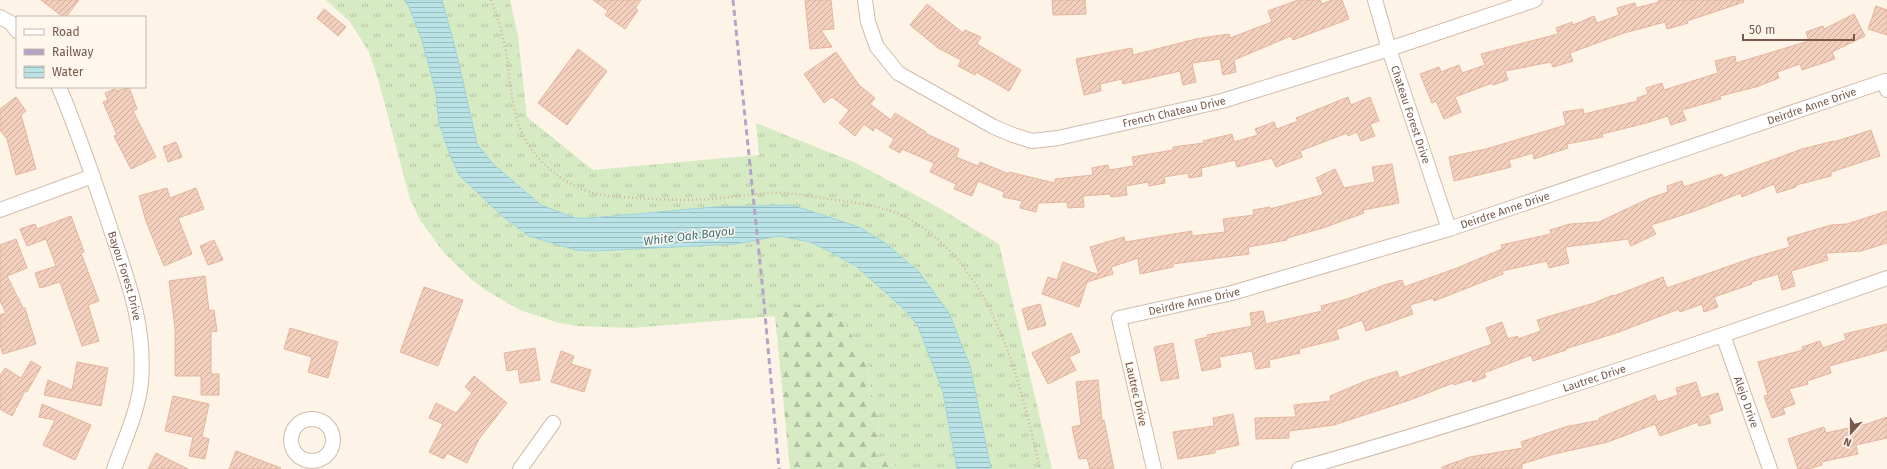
<svg xmlns="http://www.w3.org/2000/svg" width="1887" height="469" font-family="'Fira Sans',sans-serif">
  <defs>
    <pattern id="grass-tufts" width="24" height="20" patternUnits="userSpaceOnUse"><rect width="24" height="20" fill="#d6ebc4"/><path d="M3 7l-1-3M5 7V3M7 7l1-3M15 17l-1-3M17 17v-4M19 17l1-3" fill="none" stroke="#b2c1a1"/></pattern>
    <pattern id="forest-firs" width="22" height="20" patternUnits="userSpaceOnUse"><rect width="22" height="20" fill="#d6ebc4"/><path d="M5 1l3.5 6h-7zM16 11l3.5 6h-7z" fill="#b2c1a1"/></pattern>
    <pattern id="water-rules" width="6" height="5" patternUnits="userSpaceOnUse"><rect width="6" height="5" fill="#bae3e7"/><path d="M0 2.5h6" fill="none" stroke="#9cbbbd"/></pattern>
    <pattern id="building-hatch" width="6" height="6" patternUnits="userSpaceOnUse"><rect width="6" height="6" fill="#f3d0bd"/><path d="M-1 1l2-2M0 6l6-6M5 7l2-2" fill="none" stroke="#caac9c"/></pattern>
  </defs>
  <rect width="100%" height="100%" fill="#fdf3e6"/>
  <path fill="url(#grass-tufts)" d="M326,0H510L518,36L527,117L593,170L759,155L756,123L856,163L934,205L999,244L1052,469H896L893,456L877,457L879,420L870,388L868,363L790,307L775,316L632,328L575,326L556,322L520,310L487,291L472,280L445,254L422,223L410,199L378,79L369,52L350,22Z"/>
  <path fill="url(#forest-firs)" d="M816,305L843,320L868,363L870,388L879,420L877,457L893,456L896,469H790L775,316L790,307Z"/>
  <path fill="url(#water-rules)" stroke="#a0d4d9" d="M404,0H442L456,51L477,144L493,164L541,205L575,218H591L714,207L792,205L859,227L884,242L919,272L949,313L970,366L991,469H957L943,392L918,326L906,311L857,267L829,251L810,242L779,236L736,244L594,251L576,250L529,236L501,215L459,175L450,155L439,123L436,93L422,40L409,7Z"/>
  <g fill="url(#building-hatch)" stroke="#e6b59d">
    <path d="M41,0H79L66,17H63Z"/>
    <path d="M593,0H641L635,8L638,10L625,29L605,15L608,11Z"/>
    <path d="M805,0H831L834,29L821,30L832,47L810,49Z"/>
    <path d="M1052,0H1085L1086,14L1053,15Z"/>
    <path d="M1298,0H1320L1322,4L1332,0H1342L1349,19L1293,40L1291,36L1234,60L1236,72L1223,75L1220,59L1192,63L1196,82L1183,85L1180,71L1123,84L1122,79L1100,84L1101,91L1084,95L1076,59L1132,48L1133,55L1196,39L1229,34L1230,38L1272,22L1268,11Z"/>
    <path d="M1658,0H1743L1744,2L1687,21L1688,23L1667,29L1665,22L1624,33L1570,53L1573,61L1553,67L1551,62L1505,71L1508,80L1493,85L1492,83L1455,97L1461,112L1444,119L1436,101L1432,103L1420,74L1439,67L1441,72L1459,65L1462,73L1485,65L1481,54L1558,34L1556,28L1572,22L1573,25L1594,16L1597,23L1619,15L1617,8L1635,3L1636,8L1659,2Z"/>
    <path d="M927,4L963,33L965,30L981,37L977,44L1021,70L1009,91L976,72L975,75L958,66L961,60L938,48L910,25Z"/>
    <path d="M1876,6L1887,10V35L1868,29Z"/>
    <path d="M324,9L346,27L338,36L317,18Z"/>
    <path d="M1854,14L1865,36L1832,52L1835,59L1802,70L1800,64L1777,72L1779,78L1756,87L1720,96L1721,99L1682,110L1686,120L1671,125L1668,116L1646,123L1602,134L1603,137L1567,144L1568,148L1534,159L1533,153L1509,160L1511,167L1454,181L1449,157L1486,149L1566,125L1563,112L1583,109L1584,114L1638,101L1637,98L1648,94L1646,88L1662,83L1664,90L1718,73L1715,61L1735,56L1736,63L1809,41L1806,32L1823,26L1824,29Z"/>
    <path d="M578,49L607,71L567,125L538,103Z"/>
    <path d="M836,52L859,85L875,98L870,104L891,120L895,113L926,132L925,133L959,149L956,157L978,166L980,162L1009,174V172L1055,183V179L1093,175L1092,168L1108,165L1109,170L1134,166L1132,157L1173,150V147L1204,143L1203,141L1232,134L1234,142L1258,135L1255,129L1274,122L1277,129L1298,121L1296,118L1348,97L1351,105L1370,97L1379,121L1370,124L1375,136L1361,141L1357,132L1348,136L1347,133L1300,151L1302,157L1276,167L1272,158L1237,167L1235,160L1201,168L1202,176L1189,178L1188,173L1164,177L1165,183L1149,186L1148,182L1126,186L1127,195L1111,197L1110,194L1083,196L1084,207L1068,208L1067,202L1038,203L1036,212L1020,208L1022,201L1003,197L1004,192L978,181L972,196L954,189L956,184L930,172L934,163L902,149L900,153L889,147L894,139L875,127L873,131L864,124L855,136L839,123L849,110L832,97L824,103L804,74Z"/>
    <path d="M129,87L137,109L133,111L156,157L131,169L114,136L117,135L103,102L108,100L105,93L115,89L117,91Z"/>
    <path d="M16,97L26,111L21,115L36,169L16,175L7,139L0,130V109Z"/>
    <path d="M1871,130L1880,156L1831,172V176L1796,185V187L1777,193L1774,184L1742,197L1741,193L1692,212L1651,225L1656,234L1631,246L1628,239L1565,247L1569,263L1549,268L1547,261L1502,271L1503,274L1434,301L1433,298L1410,305L1413,314L1366,331L1362,320L1336,330L1339,339L1299,349L1300,353L1269,360L1270,367L1256,369L1252,351L1219,357L1221,367L1202,371L1195,340L1208,337L1207,335L1252,326L1250,313L1263,311L1266,324L1322,311L1321,306L1347,299L1384,285L1402,280L1404,287L1457,268L1502,249L1501,245L1551,234L1550,230L1570,224L1599,222L1650,198L1668,192L1667,186L1682,181L1684,187L1722,174L1723,178L1802,149L1834,141V142Z"/>
    <path d="M176,142L182,157L168,162L163,147Z"/>
    <path d="M1392,164L1399,203L1363,210L1364,213L1323,228L1287,238V240L1248,247L1249,254L1173,264V267L1140,274L1138,258L1111,267L1113,274L1087,282L1079,307L1042,294L1048,277L1057,280L1063,262L1099,275L1090,247L1124,237L1125,242L1192,231V236L1225,232L1223,219L1254,215L1253,210L1270,207V209L1322,195L1323,193L1316,178L1335,169L1344,188L1375,182L1372,167Z"/>
    <path d="M167,188L170,198L196,188L204,209L178,218L192,254L164,266L146,221L139,196Z"/>
    <path d="M1887,211V243L1861,251L1826,253L1828,260L1791,271L1795,286L1782,290L1778,274L1751,282L1752,284L1714,297L1718,307L1704,312L1702,304L1680,312L1679,309L1619,332L1565,349L1566,350L1533,361L1531,355L1484,373L1486,377L1473,382L1472,379L1454,385L1453,383L1410,400L1334,425L1289,431V438L1256,439L1255,418L1296,417L1294,405L1331,401L1330,396L1368,380L1397,371L1399,378L1492,344L1486,328L1502,322L1508,339L1518,336V339L1541,331L1537,320L1594,303L1613,295L1614,296L1663,277L1667,288L1752,258L1790,247L1787,238L1831,225L1847,224Z"/>
    <path d="M71,216L84,252L81,253L99,301L88,305L99,341L82,346L60,282L40,288L35,273L56,266L46,239L27,246L20,229L35,224L37,229Z"/>
    <path d="M16,239L27,268L7,276L23,308H25L36,344L3,354L0,345V315L6,313L0,301V245Z"/>
    <path d="M214,240L223,260L208,265L200,246Z"/>
    <path d="M205,276L209,311L214,310L217,331L211,332V374H219V395H201V376H175V328L169,281Z"/>
    <path d="M424,287L463,300L438,366L400,352Z"/>
    <path d="M1040,304L1046,325L1028,330L1022,309Z"/>
    <path d="M1887,324V350L1829,366L1831,373L1807,381L1808,384L1789,389L1795,404L1783,408L1785,414L1772,418L1764,396L1768,395L1758,362L1803,350L1802,347L1820,341L1823,348L1846,340L1844,334Z"/>
    <path d="M290,328L338,342L328,378L308,372L312,357L284,349Z"/>
    <path d="M1071,333L1080,352L1069,357L1076,370L1048,384L1032,353Z"/>
    <path d="M1173,343L1179,378L1161,381L1154,347Z"/>
    <path d="M535,348L540,380L520,383L518,369L507,371L504,353Z"/>
    <path d="M561,351L574,356L571,364L591,370L584,392L551,382Z"/>
    <path d="M31,361L41,367L27,392L25,391L12,416L0,409V376L5,368L21,378Z"/>
    <path d="M77,362L108,368L101,406L44,395L48,380L72,390Z"/>
    <path d="M474,376L507,403L479,439L467,463L447,453L444,459L429,452L443,424L429,418L436,403L456,413L472,393L465,387Z"/>
    <path d="M1098,380L1102,421L1104,420L1114,469H1090L1087,458L1079,459L1072,427L1081,425L1076,382Z"/>
    <path d="M1696,382L1701,398L1718,393L1723,410L1708,415L1711,423L1699,426L1698,422L1660,436L1655,424L1608,442L1554,454L1522,464V469H1442V467L1470,457L1523,448L1521,442L1565,427L1600,420L1599,418L1655,395L1658,402L1678,395L1676,388Z"/>
    <path d="M173,396L209,404L202,437L209,439L205,459L189,456L193,437L165,431Z"/>
    <path d="M42,404L91,425L75,460L43,445L55,420L39,417Z"/>
    <path d="M1233,414L1239,445L1215,450V453L1178,459L1173,432L1214,426L1213,418Z"/>
    <path d="M1887,417V438L1856,445L1858,454L1821,462L1822,465L1808,469H1798L1788,439L1824,427L1826,433L1867,424Z"/>
    <path d="M236,451L281,468L280,469H229Z"/>
    <path d="M156,453L188,469H148Z"/>
  </g>
  <g fill="none" stroke-linecap="round" stroke-linejoin="round">
    <g stroke="#d1bcae" stroke-width="16">
      <g id="minor">
        <path id="s1" d="M865,0L868,22L877,47L898,73L994,127L1013,135L1032,141L1058,138L1222,101L1389,49L1535,0"/>
        <path id="s2" d="M1375,0L1389,49L1449,229"/>
        <path d="M0,17L11,23L17,31"/>
        <path id="s3" d="M59,87C77,129 92,174 107,218C125,274 146,322 141,382C138,412 124,441 114,469"/>
        <path d="M0,210L93,176"/>
        <path id="s4" d="M1723,335L1770,469"/>
        <circle cx="312" cy="440" r="21"/>
        <path d="M520,469L553,423"/>
        <path id="s5" d="M1154,469L1119,318L1232,293L1449,229L1885,81L1887,90"/>
        <path id="s6" d="M1299,469C1497,413 1693,346 1887,278"/>
      </g>
    </g>
    <path stroke="#d8b3a0" stroke-width="2.5" stroke-dasharray="1 3" stroke-linecap="butt" d="M491,0C499,19 503,37 507,57C511,88 512,124 532,150C548,172 575,190 602,195C613,197 625,197 636,198C664,200 692,201 720,198C741,196 763,192 784,193C799,194 815,197 830,199C856,203 883,205 907,218C994,265 1020,381 1040,469"/>
    <use href="#minor" stroke="#fff" stroke-width="14"/>
    <path stroke="#b5a4c8" stroke-width="3" stroke-dasharray="6 4" stroke-linecap="butt" d="M733,0L763,292L779,469"/>
  </g>
  <g text-anchor="middle" dominant-baseline="central" stroke-width="3" stroke-linejoin="round" paint-order="stroke">
    <g font-size="11" fill="#77584a" stroke="#fff7ed">
      <text stroke="none"><textPath href="#s5" startOffset="880">Deirdre Anne Drive</textPath></text>
      <text stroke="none"><textPath href="#s1" startOffset="378">French Chateau Drive</textPath></text>
      <text stroke="none"><textPath href="#s2" startOffset="120">Chateau Forest Drive</textPath></text>
      <text stroke="none"><textPath href="#s5" startOffset="556">Deirdre Anne Drive</textPath></text>
      <text stroke="none"><textPath href="#s3" startOffset="200">Bayou Forest Drive</textPath></text>
      <text stroke="none"><textPath href="#s5" startOffset="232">Deirdre Anne Drive</textPath></text>
      <text stroke="none"><textPath href="#s6" startOffset="309">Lautrec Drive</textPath></text>
      <text transform="translate(1136 394) rotate(77)">Lautrec Drive</text>
      <text stroke="none"><textPath href="#s4" startOffset="71">Alejo Drive</textPath></text>
    </g>
    <g font-size="12" font-style="italic" fill="#3c767d" stroke="#fff7ed">
      <text transform="translate(689 236) rotate(-7)">White Oak Bayou</text>
    </g>
  </g>
  <rect x="16" y="16" width="130" height="72" fill="#fff7ed" stroke="#c9b7ac"/>
  <rect x="24" y="29" width="20" height="6" fill="#ffffff" stroke="#c9b7ac"/>
  <text x="52" y="36" font-size="12" fill="#77584a">Road</text>
  <rect x="24" y="49" width="20" height="6" fill="#b5a4c8" stroke="#c9b7ac"/>
  <text x="52" y="56" font-size="12" fill="#77584a">Railway</text>
  <rect x="24" y="66" width="20" height="12" fill="url(#water-rules)" stroke="#c9b7ac"/>
  <text x="52" y="76" font-size="12" fill="#77584a">Water</text>
  <g transform="translate(1851 433) rotate(201)" stroke="#fff7ed" stroke-width="3" paint-order="stroke">
  <path d="M0-3L7 15L0 10L-7 15Z" fill="#77584a"/>
  <text y="-6" font-size="11" font-weight="bold" text-anchor="middle" fill="#77584a">N</text>
  </g>
  <path d="M1743 34v6h111v-6" fill="none" stroke="#77584a" stroke-width="2"/>
  <text x="1749" y="34" font-size="12" fill="#77584a" stroke="#fff7ed" stroke-width="3" paint-order="stroke">50 m</text>
</svg>
